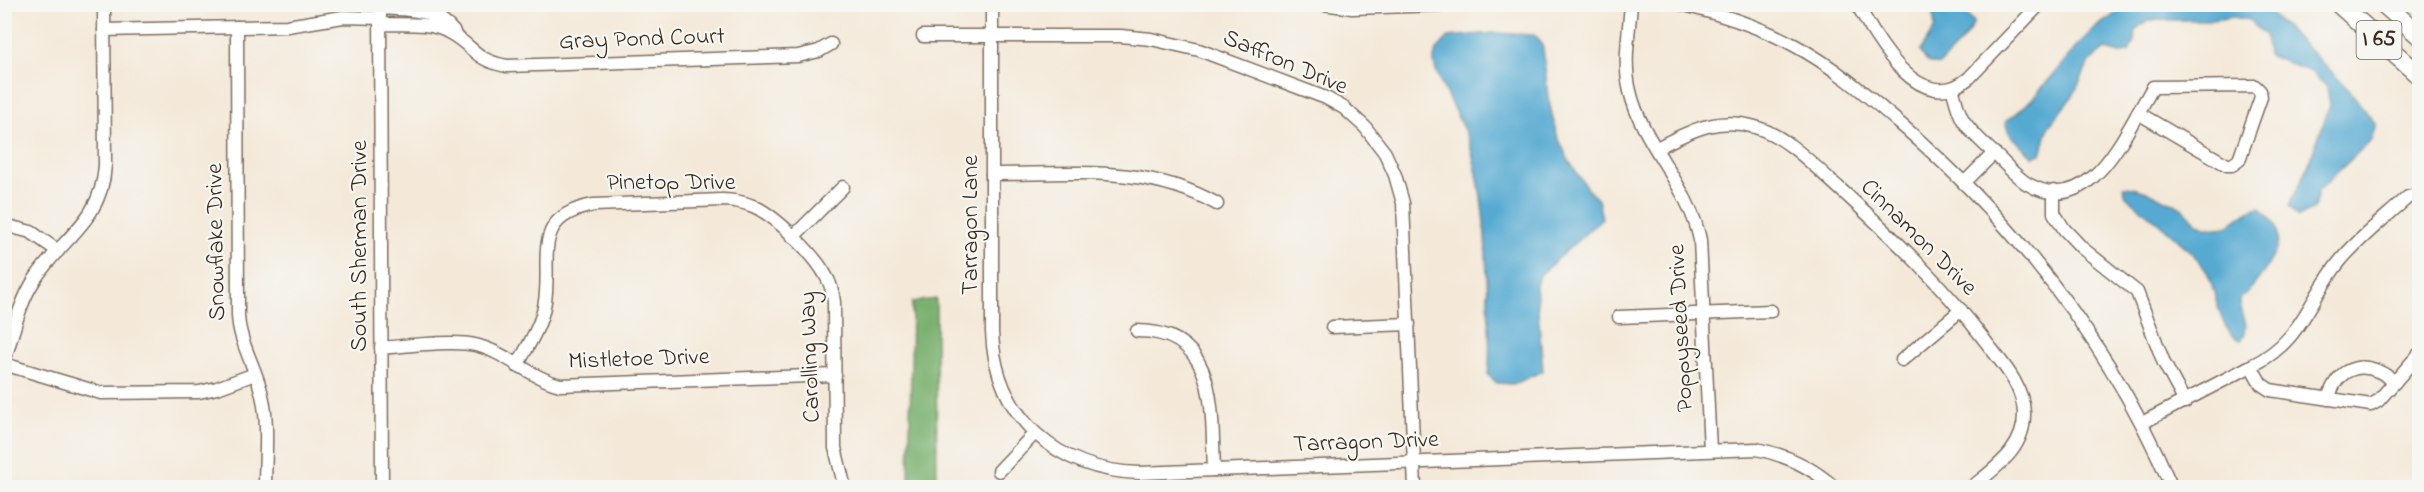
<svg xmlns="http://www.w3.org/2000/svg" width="2424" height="492" font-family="'Indie Flower',sans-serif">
  <rect width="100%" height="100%" fill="#f6f6f2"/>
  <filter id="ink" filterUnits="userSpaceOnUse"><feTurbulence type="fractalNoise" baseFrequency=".0167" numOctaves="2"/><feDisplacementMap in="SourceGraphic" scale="12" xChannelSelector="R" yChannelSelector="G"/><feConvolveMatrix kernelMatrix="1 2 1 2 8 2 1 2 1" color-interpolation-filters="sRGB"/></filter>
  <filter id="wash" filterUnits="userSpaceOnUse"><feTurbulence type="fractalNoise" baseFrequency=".008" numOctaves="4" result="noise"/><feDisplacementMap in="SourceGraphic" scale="24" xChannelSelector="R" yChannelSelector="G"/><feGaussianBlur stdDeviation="1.35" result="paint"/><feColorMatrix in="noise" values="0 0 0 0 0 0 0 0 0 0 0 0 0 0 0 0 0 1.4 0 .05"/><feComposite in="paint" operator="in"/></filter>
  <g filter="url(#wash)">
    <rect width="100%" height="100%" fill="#f4e9d9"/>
    <path fill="#79b06e" stroke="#5a6d46" stroke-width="1.5" d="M936,299L937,487H909L912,302Z"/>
    <g fill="#56aad2" stroke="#486a78" stroke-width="1.5">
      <path d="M2261,4L2331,71L2350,91L2376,125L2371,140L2318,191L2314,209L2298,217L2289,206L2307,169L2330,105L2327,87L2311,72L2268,55L2265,35L2249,20L2234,17L2212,20H2148L2136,29L2134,41L2129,52L2121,53L2105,49L2090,61L2074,94L2049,126L2041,154L2033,157L2009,133L2005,122C2041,98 2062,58 2094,29C2104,20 2115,18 2120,5Z"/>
      <path d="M1927,5H1957L1974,22C1968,37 1951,52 1939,65L1927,62L1920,51L1935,28L1933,15Z"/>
      <path d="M1494,33L1534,35L1539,39L1543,48L1548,97L1557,135L1568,159L1586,187L1598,200L1602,218L1539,276L1536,285L1543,371L1514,384L1497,383L1488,375C1491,350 1489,326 1488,302C1486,247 1485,191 1468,139C1461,120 1434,76 1434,60C1434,51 1443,43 1448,37Z"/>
      <path d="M2123,187C2137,186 2172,201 2184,210C2192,217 2199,227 2210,228C2233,231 2240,211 2260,207C2269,215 2279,226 2278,239C2277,257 2254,288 2240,299C2239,316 2253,323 2241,340C2219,333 2217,295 2209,276C2198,252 2148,215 2126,196Z"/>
    </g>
  </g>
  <g filter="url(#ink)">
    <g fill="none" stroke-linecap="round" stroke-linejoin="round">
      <g stroke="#7c6d5f" stroke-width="15">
        <g id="minor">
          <path d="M380,4L382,488"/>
          <path d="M992,4V332C995,417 1057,471 1140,473L1756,449C1787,455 1812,467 1835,488"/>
          <path d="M1323,4L1352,8L1467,4"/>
          <path d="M1631,4C1629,33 1623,64 1630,91C1642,144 1689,185 1700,240L1710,450"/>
          <path d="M1681,4C1719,14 1756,25 1792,44C1834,66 1868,96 1904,127C2019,227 2112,347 2172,488"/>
          <path d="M1857,4C1877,40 1920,119 1969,78L2040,4"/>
          <path d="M380,8C409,10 433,7 454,32"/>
          <path d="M380,24C403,25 430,21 450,33C475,47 474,60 507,66L798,56L819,51L831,44"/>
          <path d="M237,27L238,315C239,343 256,367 262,395C269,424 265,458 265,488"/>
          <path d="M104,30L287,26L343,17L380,18"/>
          <path d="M923,36H1121L1151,39L1199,50L1326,98L1344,108L1365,127L1385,153L1395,175L1403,203L1415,488"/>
          <path d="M2255,86L2260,91L2261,97L2239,160L2232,165H2227L2138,113L2153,87Z"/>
          <path d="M1952,88C1955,97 1957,109 1962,118C1970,133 1987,146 1999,158C2008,167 2016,176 2026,183C2082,217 2116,152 2138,113"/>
          <path d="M1657,148C1690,131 1717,116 1755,127C1787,136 1815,167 1839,188C1892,236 1943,285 1986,342C2002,363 2023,385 2024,413C2025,449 1996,467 1971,488"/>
          <path d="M992,174C1070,174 1148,164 1217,204"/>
          <path d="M1964,183L1994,153"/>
          <path d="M2054,191V213L2064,229L2082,248L2137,292L2164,363L2185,402"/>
          <path d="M2420,194L2408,197C2385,218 2359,238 2340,261C2308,300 2302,342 2251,366L2261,384L2270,390L2371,405L2378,401L2420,353"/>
          <path d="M4,225L31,232L58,251"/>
          <path d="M793,237L843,187"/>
          <path d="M1619,317L1771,311"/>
          <path d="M1332,327L1409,324"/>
          <path d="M1137,331C1220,331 1211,412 1214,470"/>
          <path d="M381,348C406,346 453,340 475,345C506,352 529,377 560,385L835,375"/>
          <path d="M1902,360L1961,310"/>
          <path d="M4,361C13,334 19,303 35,279C62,237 102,222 105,165L104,4"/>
          <path d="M4,364L101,393L199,392L217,388L255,374"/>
          <path d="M517,366C527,347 540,328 544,307C554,262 527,217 594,205L722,200C733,200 743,202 753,206C775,215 815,255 826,276C831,284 833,293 834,302L835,448L845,488"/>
          <path d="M2328,399C2339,363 2367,359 2395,382"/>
          <path d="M2142,423L2251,366"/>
          <path d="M999,471L1035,433"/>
        </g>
      </g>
      <g stroke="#7c6d5f" stroke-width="21">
        <g id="highway">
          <path d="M2339,4L2420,76"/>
          <path d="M2384,4L2420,36"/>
        </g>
      </g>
      <use href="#minor" stroke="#fff" stroke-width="12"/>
      <use href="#highway" stroke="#fff" stroke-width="18"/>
    </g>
  </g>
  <g text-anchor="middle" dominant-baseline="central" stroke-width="4.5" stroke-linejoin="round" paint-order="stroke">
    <rect fill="#f6f6f2" stroke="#73675e" stroke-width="1.5" x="2356.5" y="21" width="45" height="38" rx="4.5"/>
    <g font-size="22" font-weight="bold" fill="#3b2a1e">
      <text x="2379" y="40">I 65</text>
    </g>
    <g font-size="24" fill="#3b2a1e" stroke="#f6f6f2">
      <text transform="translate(642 40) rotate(-2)">Gray Pond Court</text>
      <text transform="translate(1285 63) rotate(23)">Saffron Drive</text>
      <text x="671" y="183">Pinetop Drive</text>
      <text transform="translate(971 225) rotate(-90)">Tarragon Lane</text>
      <text transform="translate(1918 238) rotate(45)">Cinnamon Drive</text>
      <text transform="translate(217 242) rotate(-91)">Snowflake Drive</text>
      <text transform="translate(360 246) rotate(-90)">South Sherman Drive</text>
      <text transform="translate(1682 328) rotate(-93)">Poppyseed Drive</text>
      <text transform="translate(811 357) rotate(-92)">Carolling Way</text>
      <text transform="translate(639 360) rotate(-2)">Mistletoe Drive</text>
      <text transform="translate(1366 443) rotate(-2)">Tarragon Drive</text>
    </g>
  </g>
  <rect width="2424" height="492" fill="none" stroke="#f6f6f2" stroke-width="24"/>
</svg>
